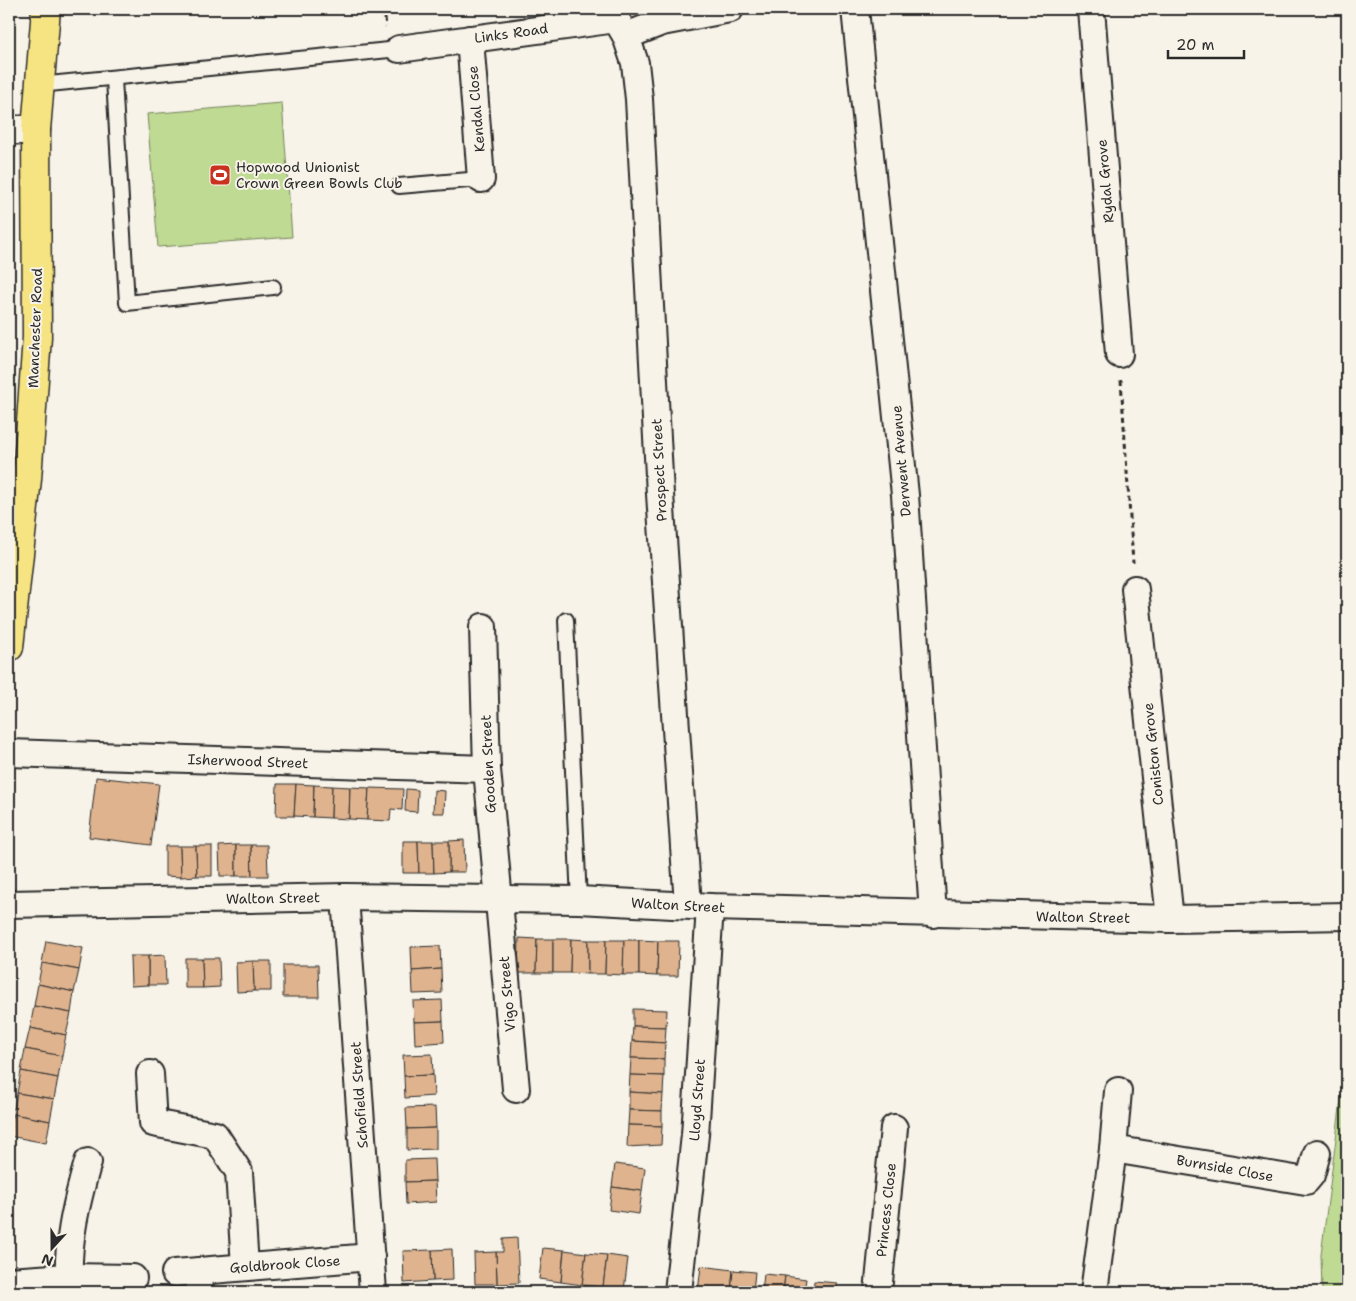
<svg xmlns="http://www.w3.org/2000/svg" width="1356" height="1301" font-family="'Shantell Sans',sans-serif">
  <rect width="100%" height="100%" fill="#f7f3e8"/>
  <filter id="ink" filterUnits="userSpaceOnUse"><feTurbulence type="fractalNoise" baseFrequency=".02" numOctaves="2"/><feDisplacementMap in="SourceGraphic" scale="10" xChannelSelector="R" yChannelSelector="G"/><feConvolveMatrix kernelMatrix="1 2 1 2 8 2 1 2 1" color-interpolation-filters="sRGB"/></filter>
  <g filter="url(#ink)">
    <g fill="#bfda92" stroke="#75825e">
      <path d="M282,103L292,237L158,247L147,114Z"/>
      <path d="M1347,1053V1292H1322L1321,1255Z"/>
    </g>
    <g fill="#deb38e" stroke="#2b2b2b">
      <path d="M96,777L159,784L151,845L89,837Z"/>
      <path d="M277,784H296L294,816H276Z"/>
      <path d="M296,784L314,785L313,817L294,816Z"/>
      <path d="M314,785L332,786L331,818L313,817Z"/>
      <path d="M332,786L350,787L349,819L331,818Z"/>
      <path d="M350,787L369,788L367,820L349,819Z"/>
      <path d="M369,788L403,789L402,810L391,809L390,821L367,820Z"/>
      <path d="M406,789L418,790L417,812L405,811Z"/>
      <path d="M434,790L445,791L444,813H433Z"/>
      <path d="M464,840L465,872H449V841Z"/>
      <path d="M403,841H418L419,873H403Z"/>
      <path d="M418,841H433L434,873H419Z"/>
      <path d="M433,841H449V872L434,873Z"/>
      <path d="M236,845V876H220L219,846Z"/>
      <path d="M236,845H251L252,876H236Z"/>
      <path d="M251,845H267L268,876H252Z"/>
      <path d="M165,846H180L181,877L165,876Z"/>
      <path d="M180,846H196L197,876L181,877Z"/>
      <path d="M196,846H212V876H197Z"/>
      <path d="M519,938L537,939L536,973H518Z"/>
      <path d="M537,939H553V973H536Z"/>
      <path d="M553,939H571L570,973H553Z"/>
      <path d="M571,939L588,940V974L570,973Z"/>
      <path d="M588,940H606L605,974H588Z"/>
      <path d="M606,940H624L623,975L605,974Z"/>
      <path d="M624,940H639V975H623Z"/>
      <path d="M639,940L658,941L657,976L639,975Z"/>
      <path d="M46,941L83,948L79,970L42,963Z"/>
      <path d="M658,941H679L678,976H657Z"/>
      <path d="M440,946L441,969L412,971L411,947Z"/>
      <path d="M165,955L166,985H148V956Z"/>
      <path d="M130,956H148V985L131,986Z"/>
      <path d="M185,958H202L203,988H185Z"/>
      <path d="M202,958H219L220,987L203,988Z"/>
      <path d="M253,961H271V991H254Z"/>
      <path d="M253,961L254,991L237,992L236,962Z"/>
      <path d="M42,963L79,970L74,992L38,984Z"/>
      <path d="M283,965H318L319,997H283Z"/>
      <path d="M441,969L442,993L413,994L412,971Z"/>
      <path d="M38,984L74,992L71,1013L34,1006Z"/>
      <path d="M442,1000L443,1021L414,1022L413,1001Z"/>
      <path d="M34,1006L71,1013L66,1035L30,1028Z"/>
      <path d="M633,1009L667,1010L666,1027L633,1026Z"/>
      <path d="M443,1021L444,1042L415,1044L414,1022Z"/>
      <path d="M633,1026L666,1027L665,1043L632,1041Z"/>
      <path d="M30,1028L66,1035L62,1056L25,1049Z"/>
      <path d="M632,1041L665,1043L664,1059L631,1058Z"/>
      <path d="M25,1049L62,1056L58,1078L21,1071Z"/>
      <path d="M432,1054L433,1075L404,1076L403,1055Z"/>
      <path d="M631,1058L664,1059V1076L630,1075Z"/>
      <path d="M21,1071L58,1078L54,1099L17,1093Z"/>
      <path d="M433,1075L434,1096L405,1098L404,1076Z"/>
      <path d="M630,1075L664,1076L663,1094L629,1092Z"/>
      <path d="M629,1092L663,1094L662,1111L629,1110Z"/>
      <path d="M17,1093L54,1099L50,1121L13,1114Z"/>
      <path d="M435,1107L436,1128L407,1129L406,1108Z"/>
      <path d="M629,1110L662,1111V1126L628,1125Z"/>
      <path d="M13,1114L50,1121L46,1143L9,1136Z"/>
      <path d="M628,1125L662,1126L661,1145L627,1147Z"/>
      <path d="M436,1128V1149L407,1150V1129Z"/>
      <path d="M434,1159L435,1181L405,1182V1160Z"/>
      <path d="M615,1164L645,1168L642,1191L612,1187Z"/>
      <path d="M435,1181L436,1202L406,1204L405,1182Z"/>
      <path d="M612,1187L642,1191L639,1214L609,1210Z"/>
      <path d="M517,1238L519,1283L497,1284L496,1252H503V1239Z"/>
      <path d="M543,1248L564,1250L561,1282L539,1279Z"/>
      <path d="M452,1249L453,1280L433,1281L432,1250Z"/>
      <path d="M432,1250L433,1281L404,1283L403,1251Z"/>
      <path d="M564,1250L586,1253L582,1285L561,1282Z"/>
      <path d="M496,1252L497,1284H475L474,1253Z"/>
      <path d="M586,1253L607,1255L603,1287L582,1285Z"/>
      <path d="M607,1255L628,1258L624,1290L603,1287Z"/>
      <path d="M701,1266L733,1270L731,1292H698Z"/>
      <path d="M733,1270L755,1272L753,1292H731Z"/>
      <path d="M764,1274L785,1276L783,1292H762Z"/>
      <path d="M785,1276L806,1279L804,1292H783Z"/>
      <path d="M814,1281L837,1283V1292H813Z"/>
    </g>
    <g fill="none" stroke-linecap="round" stroke-linejoin="round">
      <g stroke="#2b2b2b" stroke-width="18">
        <g id="service">
          <path d="M114,79L127,303L273,287"/>
          <path d="M39,85L399,49"/>
          <path d="M399,186L481,179"/>
          <path d="M566,620L579,900"/>
        </g>
      </g>
      <g stroke="#2b2b2b" stroke-width="30">
        <g id="minor">
          <path d="M855,9L905,495L933,914"/>
          <path d="M1091,9L1119,354"/>
          <path d="M626,36L635,63L639,99L660,494L688,905"/>
          <path d="M470,39L481,179"/>
          <path d="M399,49L616,19L626,36L662,22L730,9"/>
          <path d="M9,479H27"/>
          <path d="M1135,589L1170,919"/>
          <path d="M483,627L487,769L516,1089"/>
          <path d="M9,753L487,769"/>
          <path d="M345,897L373,1292"/>
          <path d="M9,904L345,897L579,900L710,907L1170,919L1347,916"/>
          <path d="M150,1074L153,1123L215,1135L239,1172L245,1267"/>
          <path d="M1113,1149L1306,1181L1311,1175L1317,1153"/>
          <path d="M175,1273L199,1271"/>
          <path d="M9,1281L68,1277L133,1278"/>
          <path d="M70,1292C65,1249 76,1204 88,1162"/>
          <path d="M200,1292L199,1271L371,1257"/>
          <path d="M678,1292L695,1135L710,907"/>
          <path d="M878,1292L894,1128"/>
          <path d="M1094,1292L1113,1149L1118,1091"/>
        </g>
      </g>
      <g stroke="#2b2b2b" stroke-width="31">
        <path id="tertiary" d="M9,130H36"/>
      </g>
      <g stroke="#2b2b2b" stroke-width="31">
        <path id="primary" d="M9,647L27,479L37,337L36,130L46,9"/>
      </g>
      <g stroke="#2b2b2b" stroke-width="3" stroke-dasharray="5 4" stroke-linecap="butt">
        <path d="M384,9L386,27"/>
        <path d="M1121,380L1133,563"/>
      </g>
      <use href="#service" stroke="#f7f3e8" stroke-width="14"/>
      <use href="#minor" stroke="#f7f3e8" stroke-width="26"/>
      <use href="#tertiary" stroke="#f7f3e8" stroke-width="28"/>
      <use href="#primary" stroke="#f6e381" stroke-width="28"/>
    </g>
  </g>
  <defs>
    <g id="stadium-square" transform="scale(1.125)"><rect x="-9" y="-9" width="18" height="18" rx="4" fill="#c8321e" stroke="#f7f3e8"/><path d="M0-5a6.5 5 0 1 0 0 10a6.5 5 0 1 0 0-10ZM-3.5-1.8h7v3.6h-7Z" fill="#fff"/></g>
  </defs>
  <g fill-rule="evenodd">
    <use href="#stadium-square" x="220" y="175"/>
  </g>
  <g text-anchor="middle" dominant-baseline="central" stroke-width="4" stroke-linejoin="round" paint-order="stroke">
    <g font-size="14" fill="#2b2b2b" stroke="#f7f3e8">
      <text transform="translate(511 33) rotate(-8)">Links Road</text>
      <text transform="translate(476 109) rotate(-95)">Kendal Close</text>
      <text transform="translate(1105 181) rotate(-95)">Rydal Grove</text>
      <text transform="translate(35 328) rotate(-88)">Manchester Road</text>
      <text transform="translate(901 461) rotate(-95)">Derwent Avenue</text>
      <text transform="translate(659 470) rotate(-93)">Prospect Street</text>
      <text transform="translate(1153 754) rotate(-96)">Coniston Grove</text>
      <text transform="translate(248 761) rotate(2)">Isherwood Street</text>
      <text transform="translate(488 764) rotate(-93)">Gooden Street</text>
      <text transform="translate(273 898) rotate(-1)">Walton Street</text>
      <text transform="translate(678 905) rotate(3)">Walton Street</text>
      <text transform="translate(1083 917) rotate(1)">Walton Street</text>
      <text transform="translate(507 994) rotate(-95)">Vigo Street</text>
      <text transform="translate(359 1095) rotate(-94)">Schofield Street</text>
      <text transform="translate(697 1100) rotate(-86)">Lloyd Street</text>
      <text transform="translate(1225 1168) rotate(10)">Burnside Close</text>
      <text transform="translate(886 1210) rotate(-84)">Princess Close</text>
      <text transform="translate(285 1264) rotate(-4)">Goldbrook Close</text>
    </g>
    <g font-size="14" fill="#2b2b2b" stroke="#f7f3e8" text-anchor="start">
      <text x="236" y="167">Hopwood Unionist<tspan x="236" dy="16">Crown Green Bowls Club</tspan></text>
    </g>
  </g>
  <rect width="1356" height="1301" fill="none" stroke="#f7f3e8" stroke-width="30"/>
  <rect x="15" y="15" width="1326" height="1271" fill="none" stroke="#2b2b2b" stroke-width="2" filter="url(#ink)"/>
  <g transform="translate(52 1248) rotate(201)" stroke="#f7f3e8" stroke-width="4" paint-order="stroke">
  <path d="M0-4L9 19L0 12L-9 19Z" fill="#2b2b2b"/>
  <text y="-8" font-size="14" font-weight="bold" text-anchor="middle" fill="#2b2b2b">N</text>
  </g>
  <path d="M1168 50v8h76v-8" fill="none" stroke="#2b2b2b" stroke-width="2.5"/>
  <text x="1176" y="50" font-size="15" fill="#2b2b2b" stroke="#f7f3e8" stroke-width="4" paint-order="stroke">20 m</text>
</svg>
